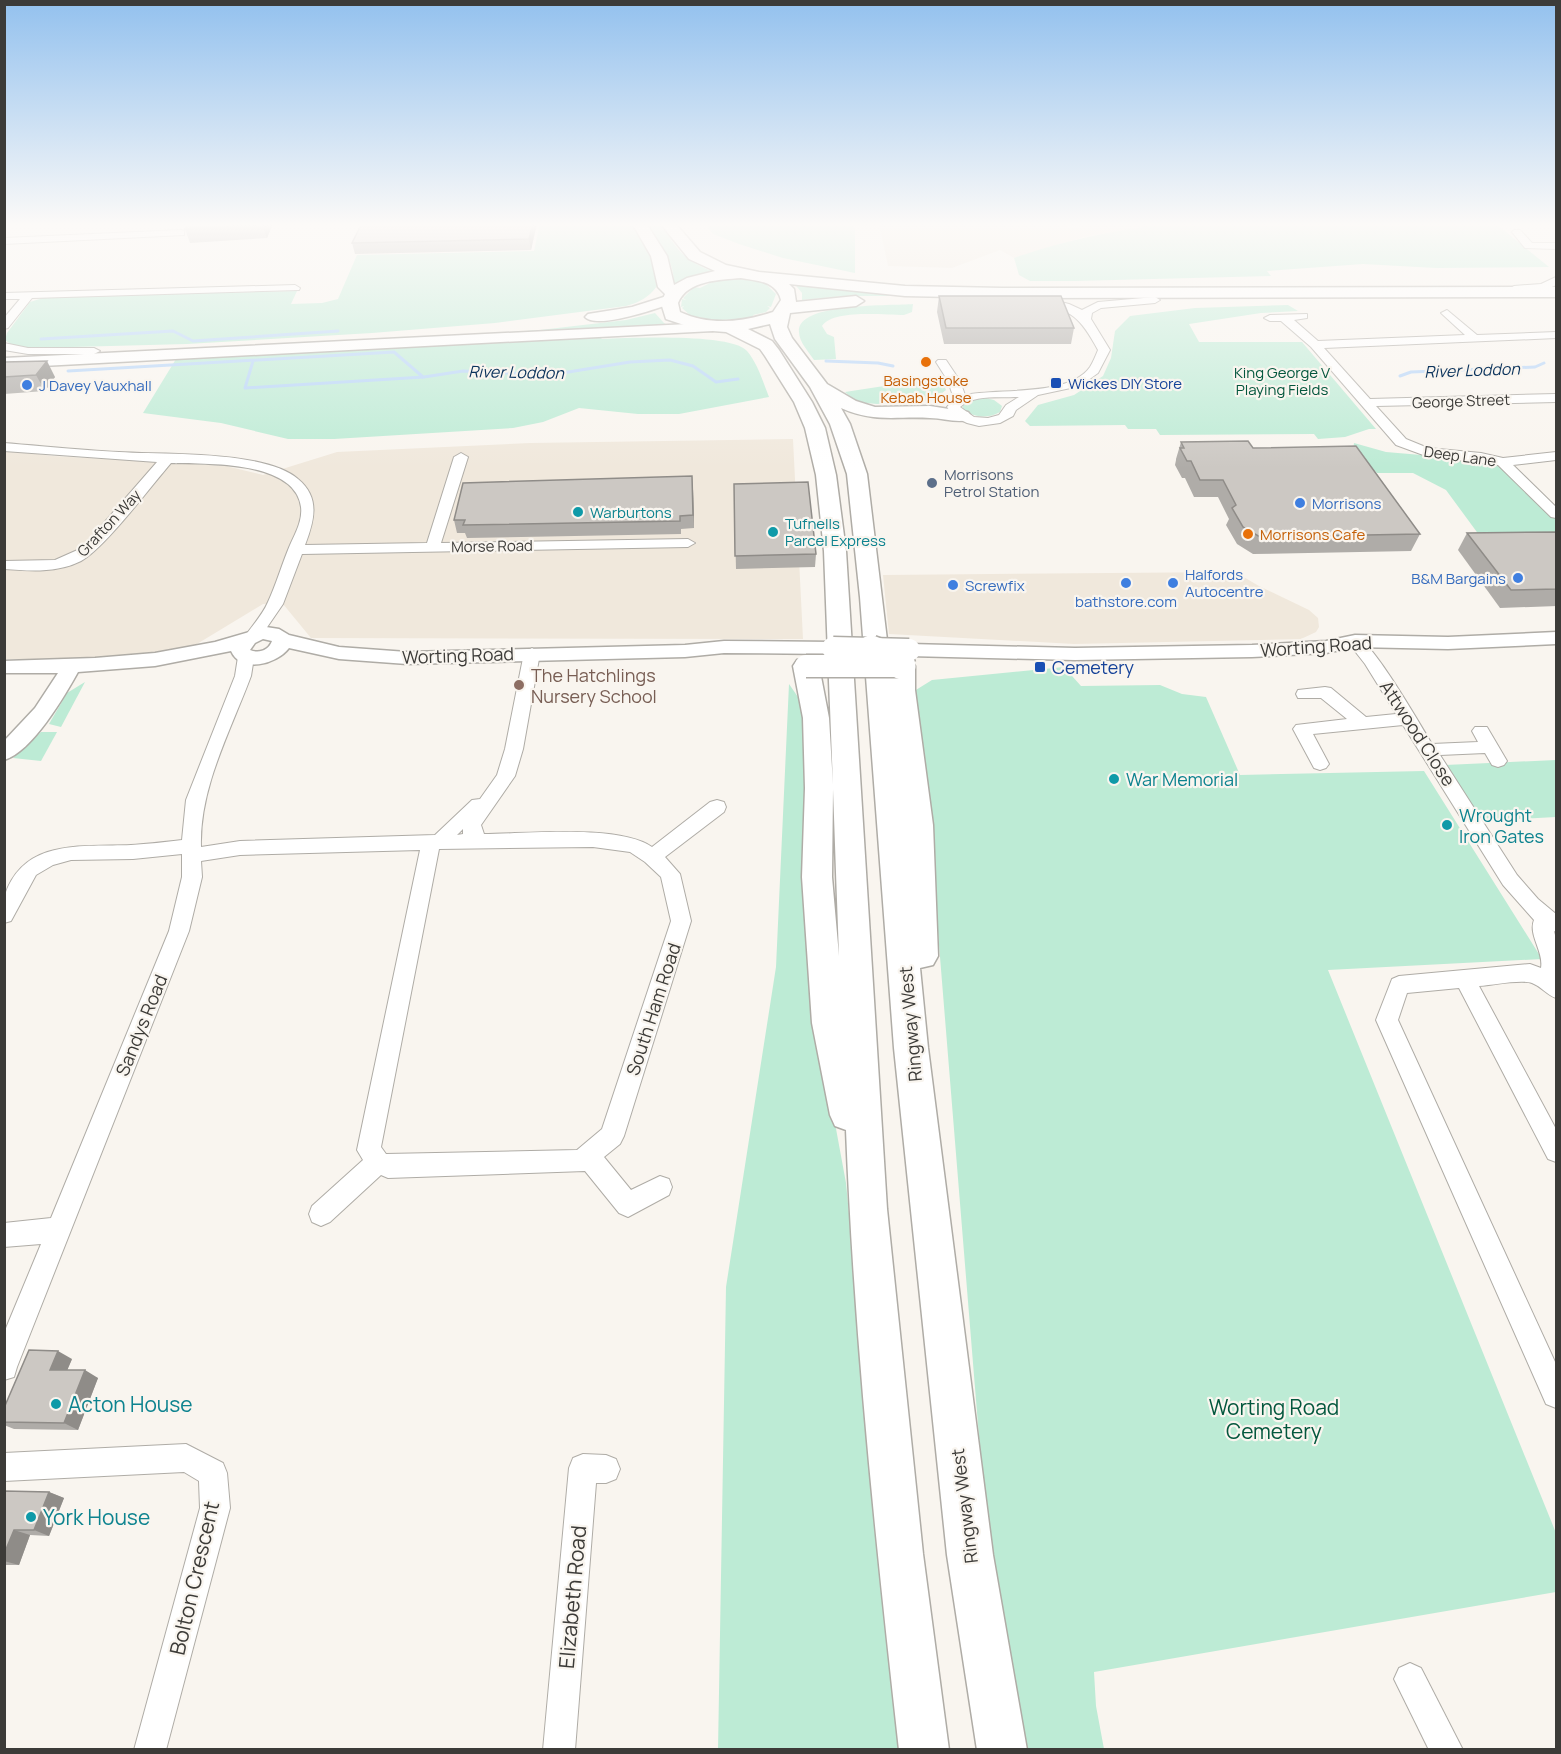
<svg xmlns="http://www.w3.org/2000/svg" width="1561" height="1754" font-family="Manrope,sans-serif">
  <rect width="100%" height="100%" fill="#f9f5ef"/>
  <g fill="#f0e8dc">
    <path d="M879,223H1065L1068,229L1098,223H1170L1087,236L1014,258L1000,250L952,268L888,266Z"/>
    <path d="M793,439L803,639L311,638L283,604H263L187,650L79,661L5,659V450L53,456L226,466L263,475L337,452L530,443Z"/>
    <path d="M1235,572L1259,586L1309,610L1318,618L1319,627L1316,632L1301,639L1074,644L889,634L883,575Z"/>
  </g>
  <g fill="#bdebd5">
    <path d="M540,223H629C653,247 653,252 657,286C648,298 640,302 626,306L495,323L372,333L187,344L34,348L12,345L5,340L7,333L30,302L46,297L297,291L291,304L322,303L338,299L357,255L534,251Z"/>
    <path d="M645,223H660C679,251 681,259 714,272L673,286C677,264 658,240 645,223Z"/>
    <path d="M705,223L804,225L851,223L855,230V273L783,258L739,244L713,234Z"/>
    <path d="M1170,223H1495L1549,267L1436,268L1363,264L1267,271L1271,276L1075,281H1030L1019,275L1014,258C1065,240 1116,230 1170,223Z"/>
    <path d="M737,277L764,282L776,294L771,307L767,306L770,308L766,312L753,315L754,318L705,321L704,318L691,316L682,308L684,306L681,307L682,299L686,300L683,298L694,287L700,288L716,280Z"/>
    <path d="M793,282L903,293V296H843L802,300V293Z"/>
    <path d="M913,304L912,312L904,315C884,315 833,309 822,326L827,334L834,337L836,359L814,360C809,352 799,342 799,332C796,302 893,306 913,304Z"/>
    <path d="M1288,305L1298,311L1261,313L1189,324L1199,342H1302L1376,429H1369L1345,437L1318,439L1314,434L1160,435L1156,429H1128L1125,425L1030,426L1025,421L1038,405L1074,395L1103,376L1111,358L1115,331L1130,316L1195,308Z"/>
    <path d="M655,313L664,323L673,328L373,342L540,330L626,320Z"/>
    <path d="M599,336L602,339C629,338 731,333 747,351C758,364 763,382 769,397L679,414H638L579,408L543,422L513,428L334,439H288L221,423L143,413L176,359Z"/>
    <path d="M936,378L942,381L946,390L933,400L877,404L856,402L845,392Z"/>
    <path d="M982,397L994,400L1002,406L1000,412C988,419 974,418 963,409L962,403L965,400Z"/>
    <path d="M1354,443L1386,452L1492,461L1516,478L1556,517V542L1482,539L1446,490L1413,473H1377L1353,450Z"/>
    <path d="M1064,667L1081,686L1160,685L1182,694L1206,697L1240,775L1424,771L1542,959L1328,970L1556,1533V1592L1094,1672L1096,1706L1104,1749H1024L992,1597L937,920L911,693L932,680Z"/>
    <path d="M85,682L61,727L49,724L67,693Z"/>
    <path d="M789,684L798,697L806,720L818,1031L846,1183L901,1749L718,1750L726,1287L776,967Z"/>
    <path d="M41,732H57L41,761L13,758Z"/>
    <path d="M1556,760V817L1481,821L1445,765Z"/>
  </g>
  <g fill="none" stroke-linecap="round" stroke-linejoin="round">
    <g stroke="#b5d4f8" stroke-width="3">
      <path d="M41,339L173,331L193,341L338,331"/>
      <path d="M253,361L245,388L424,377L463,371L550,375L630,362L670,360L693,366L716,382L738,379"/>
      <path d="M826,361L878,363L893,366"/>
      <path d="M68,371L394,352L423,377"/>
      <path d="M1400,376L1411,372L1535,367L1544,363"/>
    </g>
    <g stroke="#afaca6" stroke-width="2">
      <g id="minor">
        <path d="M181,230L184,231V235L4,244V238Z"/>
        <path d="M1514,230H1520L1532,243H1556V249L1525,248L1512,232Z"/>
        <path d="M1556,277V285C1545,291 1519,297 1509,289L1514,286L1541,284Z"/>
        <path d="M295,285L300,288L299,290L32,298L8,328L4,329V318L20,299H4V293Z"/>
        <path d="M1040,297L1069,304L1082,310L1098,302L1155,297L1160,300L1155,303L1101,308L1092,313L1091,319L1110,350L1098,373L1080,386L1038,395L1016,410L1013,416L1000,423L979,426L967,423L953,416L947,407L954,399L948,381L936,362L938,360H946L960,381L965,395C998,388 1069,397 1090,367C1093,362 1096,355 1098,350C1080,317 1073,311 1036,302L1035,300ZM1019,397L1006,405L999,415L988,418L974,417L960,407C974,394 1000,398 1019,397Z"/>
        <path d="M1447,310L1477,335L1556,332V338L1324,348L1370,399L1556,394V402L1376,406L1406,439L1428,448L1481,453L1503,458L1556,452V460L1513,465L1556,507V518L1551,517L1498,465L1426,456L1396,445L1311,347L1281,321H1270L1264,318L1270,315L1307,314V318L1294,320L1318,341L1465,335L1441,313Z"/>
        <path d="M4,343L28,348H94L100,351L94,354H28L4,350Z"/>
        <path d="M4,443C43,446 81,450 119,452C163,455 265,450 298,479C321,498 314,521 305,545L427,543L454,457L461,453L468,457L441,543L688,539L695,543L688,547L302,554L283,604L259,639L253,641L245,636C253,625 263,614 268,602C276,585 281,567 288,550C293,537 303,522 301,507C295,460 205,464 171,463C151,486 104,549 81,561C57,573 31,571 4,569V561L55,560L82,548L157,462L4,451Z"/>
        <path d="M1355,636C1372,640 1421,726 1432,744L1478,742L1472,731L1475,727H1487L1507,761L1504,765L1498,767L1492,765L1485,753L1440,755L1517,875L1538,899L1556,914V932L1554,931L1556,939V998C1547,995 1542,987 1532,983C1521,979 1493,985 1479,986L1556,1129V1162L1548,1159L1459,988L1407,993L1398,1020L1556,1364V1408L1546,1404L1376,1020L1392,979L1399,976L1530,964L1541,968C1544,952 1528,935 1534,920L1503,885L1403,725L1313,734L1329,764L1326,768L1320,770L1314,768L1293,729L1296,725L1347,719L1321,698H1298L1296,694L1298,690L1325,687L1331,688L1366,717L1396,714L1365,664L1347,641Z"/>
        <path d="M532,648L540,653L523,749L515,776L481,825L484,834C525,834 619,824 652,847L710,802L717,800L724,802L726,807L724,812L665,857L680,874L691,921L624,1136L620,1144L604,1157L631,1190L660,1176L669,1179L672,1187L669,1195L628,1217L619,1213L585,1171L388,1178L381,1175L330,1222L321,1226L312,1222L309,1214L312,1206L363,1160L357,1150L420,850L240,855L201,861L202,877L189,931L17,1367L14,1377L4,1380V1333L41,1244L4,1247V1223L51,1218L169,931L182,877V854L133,859L71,860L53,865L36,875L11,921L4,923C4,915 2,903 5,895C24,838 83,847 131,845C148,844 165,842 182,840L186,800L235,676L238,657L246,652L254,657L251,676C231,730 199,788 201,847L240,841L435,835L472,800L480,799L497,775L505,749L524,653ZM463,829V834L457,835ZM593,847L630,852L645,862L661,877L671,921L602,1129L577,1150L386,1154L381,1147L439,849Z"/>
        <path d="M186,1444L223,1463L227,1473L230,1508L166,1750H134L200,1508L199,1481L184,1472L4,1481V1453Z"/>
        <path d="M583,1454L606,1455L616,1459L620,1469L616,1479L606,1483H596L575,1750H543L569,1468L573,1458Z"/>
        <path d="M1410,1663L1421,1668L1463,1750H1429L1394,1679L1399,1668Z"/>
      </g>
    </g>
    <g stroke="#afaca6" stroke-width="3">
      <g id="tertiary">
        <path d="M266,627L279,629L289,635L339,647L407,652L685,645L724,641L833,642L840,644L843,648L840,652L833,654L724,653L685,657L407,664L339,659L289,648C277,664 241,674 231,651L155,666L78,672C64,697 32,752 4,760V741L35,708L58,673H4V661L95,658L155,653L215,642ZM263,639L272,641C269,650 259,654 250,650L255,643Z"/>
        <path d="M1556,632V644L1448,649L1355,647L1326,653L1252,657L1075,660L909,656L902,654L899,650L902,646L909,644L1075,648L1252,645L1326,641L1355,635L1448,637Z"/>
      </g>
    </g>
    <g stroke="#afaca6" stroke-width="3">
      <g id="secondary">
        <path d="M670,295L677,299L675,302C659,308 597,330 585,317L588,314L632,307Z"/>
        <path d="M708,323L713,325L716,328L713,331L4,368V358Z"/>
      </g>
    </g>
    <g stroke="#afaca6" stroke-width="3">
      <path id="primary" d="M632,223H646L667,256L674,285L687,278L715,271L689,259L660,223H675L700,252L726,265L759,272L905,286L1002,288L1556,287V297L1002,298L905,296L789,284L794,289L796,302L856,296L864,301L856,306L790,313L787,327L792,338L827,384L856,401L875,407L930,406L968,412L971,416L968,420C955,423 943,418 930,418C896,416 875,423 841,408L850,424L867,474L890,665L893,660L902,658L911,660L915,666V690L933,825L938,956L933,965L920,968L928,1048L993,1555L1027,1750H977L947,1555L894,1048L860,597L847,474L830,424L810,387L775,339L770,324L748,329L772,341L779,350L812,402L825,428L836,475L846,551L887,1209L923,1554L949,1750H899C876,1544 854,1337 846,1130L835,1126L830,1115L812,1023L802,877L805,788L803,718L793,666L797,660L806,658L815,660L819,666L829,718L833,785L824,551L816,475L805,428L794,402L765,356L760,349L726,332L699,330L666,319L661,303L665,294L658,287L651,256ZM741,278C758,281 776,281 781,300L773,312C741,322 711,326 680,312L678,303C687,280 720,280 741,278ZM833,789L839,956L832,877Z"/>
    </g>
    <use href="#minor" fill="#fff" fill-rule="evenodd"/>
    <use href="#tertiary" fill="#fff" fill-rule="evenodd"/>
    <use href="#secondary" fill="#fff" fill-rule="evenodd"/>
    <use href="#primary" fill="#fff" fill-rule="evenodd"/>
    <g stroke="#afaca6" stroke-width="25" stroke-linecap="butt">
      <g id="tertiary-bridge">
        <path d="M833,648L909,650"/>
        <path d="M806,666H902"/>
      </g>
    </g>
    <g stroke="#afaca6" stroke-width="30" stroke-linecap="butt">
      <path id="primary-bridge" d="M871,649L900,660L902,666"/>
    </g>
    <use href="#tertiary-bridge" stroke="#fff" stroke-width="22"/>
    <use href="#primary-bridge" stroke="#fff" stroke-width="27"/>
  </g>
  <g fill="#afaca8">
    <path d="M188,223H273L267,238L190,243L185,229Z"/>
    <path d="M362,223H537L531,250L355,254L352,243Z"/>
    <path d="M939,296L1074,328L1071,344H944L937,312Z"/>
    <path d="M4,362L55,377L45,391L4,394Z"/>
    <path d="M1181,442L1253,448L1420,534L1411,551L1253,554L1237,544L1226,525L1229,519L1218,497H1194L1185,478H1182L1175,465L1176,460V459Z"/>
    <path d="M734,484L816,554L815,567L736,569Z"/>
    <path d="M693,489L694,528L681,529V534L467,538L465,533H457L454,520Z"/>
    <path d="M1557,532V606L1500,608L1458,550L1467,533Z"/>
    <path d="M72,1359L67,1370L98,1378L78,1430L14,1429L4,1425V1408Z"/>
    <path d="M4,1491L49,1492L64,1498L49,1536L30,1535L19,1565H4Z"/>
  </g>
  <g fill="#8f8c88">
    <path d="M263,223H273L267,238L262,224Z"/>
    <path d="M533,223H537L531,250L529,239Z"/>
    <path d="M47,361L55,377L45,391L36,375Z"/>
    <path d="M692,476L693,489L694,528L693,515Z"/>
    <path d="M58,1351L72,1359L64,1378L50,1370Z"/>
    <path d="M85,1370L98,1378L78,1430L64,1423Z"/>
    <path d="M49,1492L64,1498L49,1536L34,1530Z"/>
    <path d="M14,1530L30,1535L19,1565L4,1561V1554Z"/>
  </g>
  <g fill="#ccc8c3" stroke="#8f8c88" stroke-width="1.5">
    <path d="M188,223H263L262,224L185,229Z"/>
    <path d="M362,223H533L529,239L352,243Z"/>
    <path d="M939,296H1061L1074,328H946Z"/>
    <path d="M47,361L36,375L4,377V362Z"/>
    <path d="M1248,441L1253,448L1356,446L1420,534L1260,537L1243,527L1232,508L1236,505L1223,480H1200L1191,461H1187L1180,448H1184L1181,442Z"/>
    <path d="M692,476L693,515L680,516V521L463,525L465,520H454L463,483Z"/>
    <path d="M808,482L816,554L735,556L734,484Z"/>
    <path d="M1557,532V589L1511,590L1467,533Z"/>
    <path d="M29,1350L58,1351L50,1370H85L64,1423L4,1422V1408Z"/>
    <path d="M4,1491L49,1492L34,1530H14L4,1554Z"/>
  </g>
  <linearGradient id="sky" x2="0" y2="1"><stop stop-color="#93c1ee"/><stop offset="0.48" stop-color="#fcfaf8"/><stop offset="1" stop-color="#fcfaf8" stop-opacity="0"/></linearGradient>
  <rect width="1561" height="468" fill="url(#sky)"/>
  <g fill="#e8710a" stroke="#f9f5ef" stroke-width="2">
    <circle cx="926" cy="362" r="6"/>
    <circle cx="1248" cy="534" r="6"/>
  </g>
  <g fill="#1a4fb4" stroke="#f9f5ef" stroke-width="2">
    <rect x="1050" y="377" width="12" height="12" rx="3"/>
    <rect x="1034" y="661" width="12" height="12" rx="3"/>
  </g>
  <g fill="#3f7fe0" stroke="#f9f5ef" stroke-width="2">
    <circle cx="27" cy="385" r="6"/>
    <circle cx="1300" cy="503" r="6"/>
    <circle cx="1518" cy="578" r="6"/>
    <circle cx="1126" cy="583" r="6"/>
    <circle cx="1173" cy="583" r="6"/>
    <circle cx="953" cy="585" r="6"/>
  </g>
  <circle fill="#5c6f8a" stroke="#f9f5ef" stroke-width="2" cx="932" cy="483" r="6"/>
  <g fill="#0f9aa8" stroke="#f9f5ef" stroke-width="2">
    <circle cx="578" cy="512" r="6"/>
    <circle cx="773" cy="532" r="6"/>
    <circle cx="1114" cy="779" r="6"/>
    <circle cx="1447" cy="825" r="6"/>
    <circle cx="56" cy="1404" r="6"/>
    <circle cx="31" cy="1517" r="6"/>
  </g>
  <circle fill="#8d6e63" stroke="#f9f5ef" stroke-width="2" cx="519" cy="685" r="6"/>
  <g text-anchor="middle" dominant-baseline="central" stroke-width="4.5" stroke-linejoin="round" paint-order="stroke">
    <g font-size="15" fill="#03573d" stroke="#f9f5ef">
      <text x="1282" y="372">King George V<tspan x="1282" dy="17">Playing Fields</tspan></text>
    </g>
    <g font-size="15" fill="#c56008" stroke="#f9f5ef">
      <text x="926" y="380">Basingstoke<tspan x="926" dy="17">Kebab House</tspan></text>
      <text x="1260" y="534" text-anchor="start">Morrisons Cafe</text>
    </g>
    <g font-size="15" fill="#164399" stroke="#f9f5ef" text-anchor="start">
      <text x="1068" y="383">Wickes DIY Store</text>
    </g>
    <g font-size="15" fill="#366cbe" stroke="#f9f5ef" text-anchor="start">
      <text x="39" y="385">J Davey Vauxhall</text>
      <text x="1312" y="503">Morrisons</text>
      <text x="1185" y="574">Halfords<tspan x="1185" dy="17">Autocentre</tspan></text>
      <text x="1506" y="578" text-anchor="end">B&amp;M Bargains</text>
      <text x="965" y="585">Screwfix</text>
      <text x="1126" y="601" text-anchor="middle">bathstore.com</text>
    </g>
    <g font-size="15" fill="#3c3b38" stroke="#f9f5ef">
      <text transform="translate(1461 401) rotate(-2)">George Street</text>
      <text transform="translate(1460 456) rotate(8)">Deep Lane</text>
      <text transform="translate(109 523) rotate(-47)">Grafton Way</text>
      <text transform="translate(492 546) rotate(-1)">Morse Road</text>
    </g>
    <g font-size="15" fill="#4e5e75" stroke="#f9f5ef" text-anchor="start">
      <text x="944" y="474">Morrisons<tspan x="944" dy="17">Petrol Station</tspan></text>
    </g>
    <g font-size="15" fill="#0d838f" stroke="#f9f5ef" text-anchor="start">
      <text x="590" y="512">Warburtons</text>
      <text x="785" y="523">Tufnells<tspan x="785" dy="17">Parcel Express</tspan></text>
    </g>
    <g font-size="16" font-style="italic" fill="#0b335c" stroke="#f9f5ef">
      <text transform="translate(1472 370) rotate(-2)">River Loddon</text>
      <text transform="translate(516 372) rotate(1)">River Loddon</text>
    </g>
    <g font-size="18" fill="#3c3b38" stroke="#f9f5ef">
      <text transform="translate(1316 646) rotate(-4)">Worting Road</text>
      <text transform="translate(458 655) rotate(-2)">Worting Road</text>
      <text transform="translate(1418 733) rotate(57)">Attwood Close</text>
      <text transform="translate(653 1009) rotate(-72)">South Ham Road</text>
      <text transform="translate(910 1024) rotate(-95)">Ringway West</text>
      <text transform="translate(141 1025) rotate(-68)">Sandys Road</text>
      <text transform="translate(964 1506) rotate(-97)">Ringway West</text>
    </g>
    <g font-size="18" fill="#164399" stroke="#f9f5ef" text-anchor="start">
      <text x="1052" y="667">Cemetery</text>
    </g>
    <g font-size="18" fill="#785e54" stroke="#f9f5ef" text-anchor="start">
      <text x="531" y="675">The Hatchlings<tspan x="531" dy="21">Nursery School</tspan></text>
    </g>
    <g font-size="18" fill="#0d838f" stroke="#f9f5ef" text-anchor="start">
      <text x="1126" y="779">War Memorial</text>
      <text x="1459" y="815">Wrought<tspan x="1459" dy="21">Iron Gates</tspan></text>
    </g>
    <g font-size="21" fill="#0d838f" stroke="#f9f5ef" text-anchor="start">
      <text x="68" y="1404">Acton House</text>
      <text x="43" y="1517">York House</text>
    </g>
    <g font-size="21" fill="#03573d" stroke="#f9f5ef">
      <text x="1274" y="1407">Worting Road<tspan x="1274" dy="24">Cemetery</tspan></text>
    </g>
    <g font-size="21" fill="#3c3b38" stroke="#f9f5ef">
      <text transform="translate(194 1578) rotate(-77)">Bolton Crescent</text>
      <text transform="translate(572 1597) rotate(-85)">Elizabeth Road</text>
    </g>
  </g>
  <rect width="1561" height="1754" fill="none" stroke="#3c3b38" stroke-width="12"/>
</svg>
